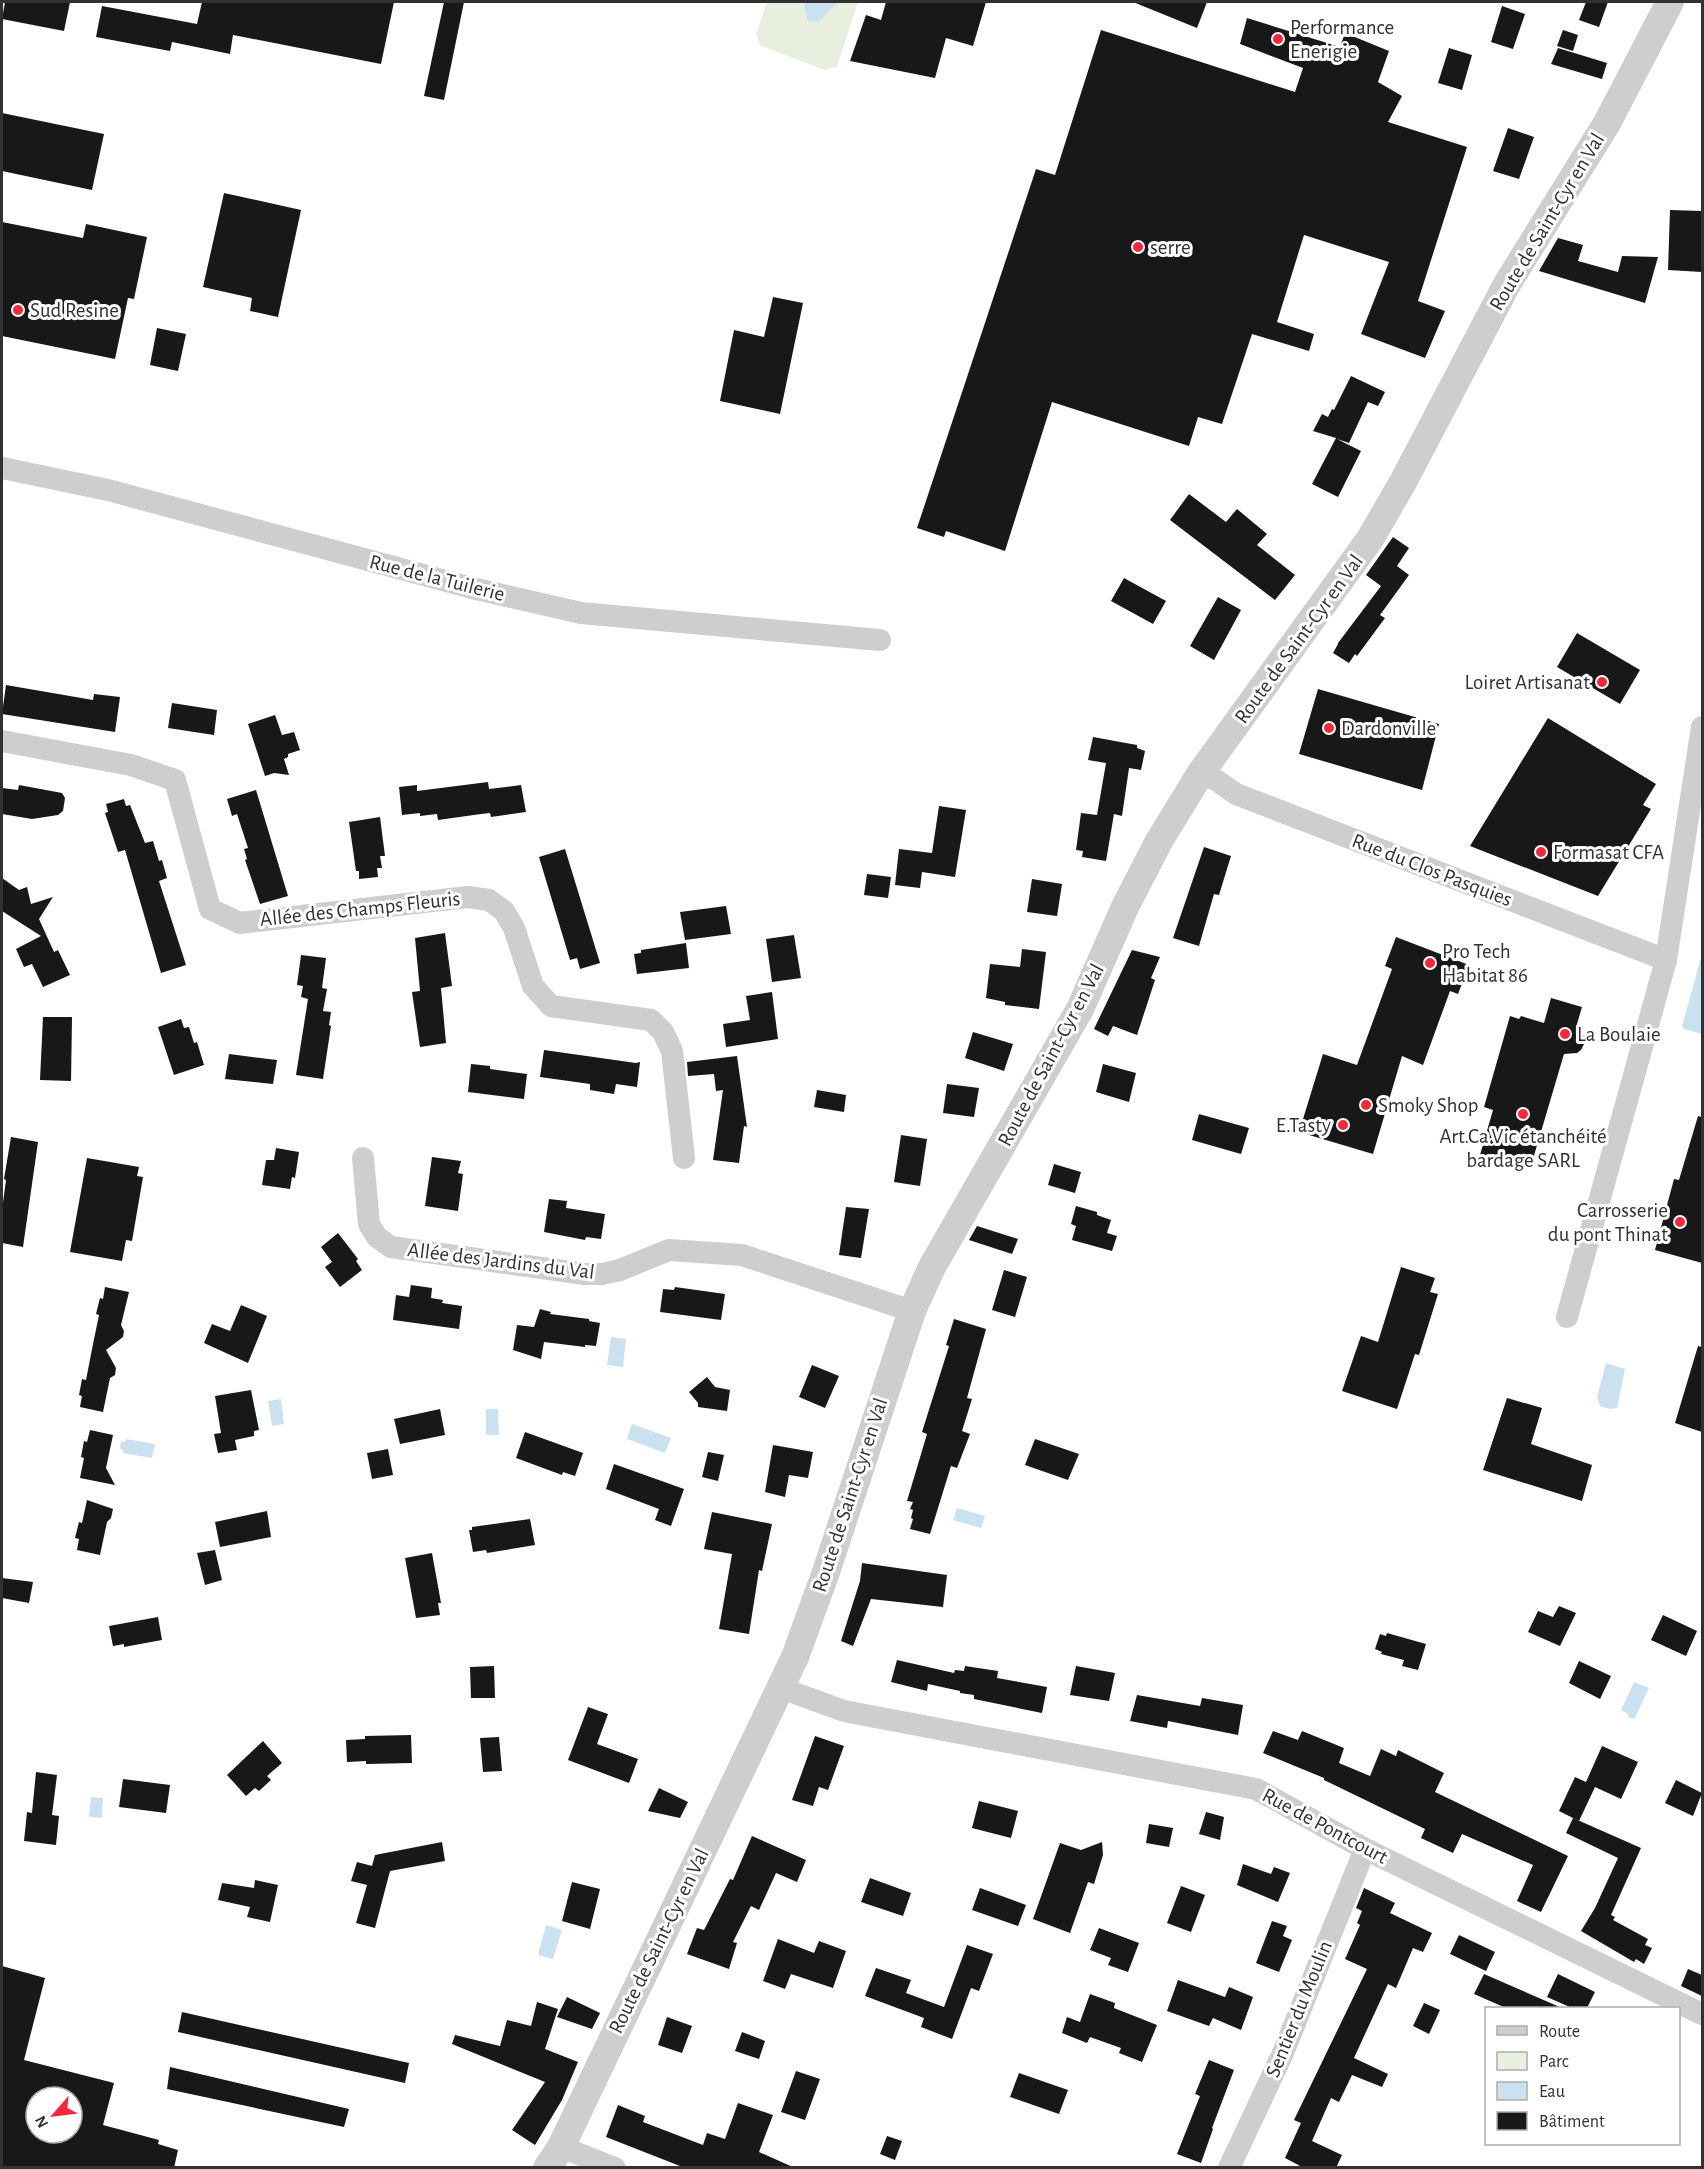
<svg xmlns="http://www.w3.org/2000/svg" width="1704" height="2169" font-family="'Alegreya Sans',sans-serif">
  <rect width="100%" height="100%" fill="#fff"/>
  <path fill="#e8efde" d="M767,2H858L837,67L824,70L760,45L756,34Z"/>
  <g fill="#cae2f0">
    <path d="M804,2H838L818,22L807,20Z"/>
    <path d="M1702,954V1034L1684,1029L1682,1026Z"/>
    <path d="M611,1337L626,1339L623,1367L607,1365Z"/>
    <path d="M1606,1363L1625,1369L1617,1408L1610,1409L1600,1406L1597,1397Z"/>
    <path d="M281,1399L284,1424L272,1426L268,1401Z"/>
    <path d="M486,1409H498L499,1435H486Z"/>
    <path d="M632,1424L671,1438L665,1453L627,1439Z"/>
    <path d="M126,1439L155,1444L152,1458L123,1453V1450L120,1449L121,1441L125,1442Z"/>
    <path d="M957,1508L985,1516L981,1528L953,1520Z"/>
    <path d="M1634,1682L1649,1688L1635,1718L1632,1719L1628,1717V1714L1621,1710Z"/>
    <path d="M91,1797L103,1798L102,1818L89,1817Z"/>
    <path d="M546,1925L562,1930L553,1959L538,1955Z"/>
  </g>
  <g fill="#181818" fill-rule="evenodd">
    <path d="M5,2H70L64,31L2,19Z"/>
    <path d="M202,2H394L381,64L233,35L230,54L172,42L170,51L96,37L102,6L197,24Z"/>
    <path d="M444,2H464L444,100L424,96Z"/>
    <path d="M886,2H986L973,46L946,38L935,78L850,61L866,15L881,20Z"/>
    <path d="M1133,2H1207L1197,28Z"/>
    <path d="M1586,2H1608L1599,27L1579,20Z"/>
    <path d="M1502,6L1525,14L1513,49L1491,42Z"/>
    <path d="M1247,18L1340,47L1345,33L1389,51L1378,82L1402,96L1388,122L1467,147L1418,301L1445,311L1425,358L1361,334L1389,262L1304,235L1277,322L1314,334L1309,351L1252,334L1222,424L1198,417L1189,446L1052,402L1005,551L946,531L944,537L917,528L1036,169L1055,175L1101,30L1295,92L1303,68L1240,44Z"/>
    <path d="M1563,30L1578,35L1573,51L1557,46Z"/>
    <path d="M1449,48L1472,55L1462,90L1438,83Z"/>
    <path d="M1558,48L1607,63L1602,79L1551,64Z"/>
    <path d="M2,113L104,134L92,190L2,171Z"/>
    <path d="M1508,128L1534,137L1519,179L1493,171Z"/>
    <path d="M224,193L301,210L278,317L250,311L252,298L203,287Z"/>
    <path d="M1670,210L1702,211V272L1668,270Z"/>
    <path d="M2,222L83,238L86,224L147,237L134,299L128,298L115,359L2,336Z"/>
    <path d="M1558,238L1583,245L1578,261L1618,272L1622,256L1658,257L1645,303L1539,271Z"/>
    <path d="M773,297L803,303L780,414L720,401L734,330L764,337Z"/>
    <path d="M157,328L186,334L178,371L150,365Z"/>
    <path d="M1351,376L1385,392L1378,406L1368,402L1349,443L1337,439L1361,451L1338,497L1312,484L1336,438L1313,431L1322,414L1328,417L1332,409L1334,410Z"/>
    <path d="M1189,494L1226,522L1237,509L1267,534L1257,545L1295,575L1275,600L1170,520Z"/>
    <path d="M1393,537L1409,548L1397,566L1409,575L1380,615L1385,618L1357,656L1355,654L1349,663L1333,653L1338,644V643L1381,586L1366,575Z"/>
    <path d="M1124,578L1166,601L1153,624L1111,601Z"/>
    <path d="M1218,597L1241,610L1214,660L1190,646Z"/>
    <path d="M1577,633L1640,670L1620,704L1557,667Z"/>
    <path d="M6,685L93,700L94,694L120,697L115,732L2,714Z"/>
    <path d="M1318,689L1439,724L1422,790L1299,754Z"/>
    <path d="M172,703L217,710L214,735L168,728Z"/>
    <path d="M275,715L282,735L294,732L300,750L288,754V757L284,759L289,775L274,773L265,776L248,724Z"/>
    <path d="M1548,718L1656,784L1643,805L1651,809L1598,896L1470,846Z"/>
    <path d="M1093,737L1137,745V748L1145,751L1141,770L1129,768L1122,816L1114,814L1106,861L1082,857L1083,851L1076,850L1081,813L1097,815L1106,763L1088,760Z"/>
    <path d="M488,782L489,789L521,785L526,812L491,817L490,813L481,814L438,820L437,814L420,816V813L402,815L399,787L417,785V791Z"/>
    <path d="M19,785L62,793L65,798L63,811L58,815L32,819L2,814V788L18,790Z"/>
    <path d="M256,790L288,896L260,904L245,860L247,859L244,849L248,848L237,814L232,816L227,799Z"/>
    <path d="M124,799L126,806L130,805L145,843L153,841L159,861L162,860L167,878L159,881L186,965L161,973L125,850L118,852L105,813L108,812L106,804Z"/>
    <path d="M939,806L966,810L955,877L922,872L920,888L895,885L899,849L932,853Z"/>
    <path d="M380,817L385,856H380L382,868H377L378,877L359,879V871H356L349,822Z"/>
    <path d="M1204,847L1231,856L1219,895L1214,894L1199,946L1173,938Z"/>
    <path d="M565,849L600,963L580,969L577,958L570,960L539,857Z"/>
    <path d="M867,874L891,877L888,898L864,895Z"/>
    <path d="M2,878L19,890L27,887L31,904L53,897L39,919L54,952L58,950L70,975L43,987L32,964L24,967L16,949L41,936L2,911Z"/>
    <path d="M1032,879L1062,884L1057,916L1027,912Z"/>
    <path d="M726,906L731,934L685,940L680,912Z"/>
    <path d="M445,933L452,986L441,988L446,1043L420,1047L412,992L420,991L415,938Z"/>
    <path d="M794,935L801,978L772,982L766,939Z"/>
    <path d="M1396,937L1469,965L1458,994L1450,991L1423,1065L1402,1056L1373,1154L1299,1132L1323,1054L1357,1065L1392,969L1385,966Z"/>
    <path d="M686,943L689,968L637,974L634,954L641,953V950Z"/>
    <path d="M1022,949L1046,952L1039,1009L1005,1005V1002L986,998L990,964L1020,967Z"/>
    <path d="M1132,950L1160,957L1151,978L1155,980L1137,1035L1113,1026L1108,1036L1094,1029Z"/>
    <path d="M301,955L326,958L322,988L327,989L323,1011L331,1012L329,1025L331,1026L323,1079L296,1075L308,999L301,997L303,986L297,985Z"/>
    <path d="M772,992L778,1039L726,1047L723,1024L750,1020L746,996Z"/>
    <path d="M1551,998L1582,1007L1577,1024L1586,1040L1581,1050L1577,1053L1564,1054L1530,1169L1480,1155L1493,1110L1484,1107L1510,1016L1519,1019L1521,1016L1544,1023Z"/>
    <path d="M43,1017H72L71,1081L40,1080Z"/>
    <path d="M181,1019L184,1028L189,1027L194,1043L197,1042L204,1065L174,1075L158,1027Z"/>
    <path d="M973,1032L1013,1044L1004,1071L965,1058Z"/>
    <path d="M544,1050L636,1063L640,1062L637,1087L616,1084L614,1094L590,1090V1084L540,1077Z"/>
    <path d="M229,1054L277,1060L273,1084L225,1079Z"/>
    <path d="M737,1056L747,1127L744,1126L739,1163L713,1160L723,1090L716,1091L714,1074L688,1076L687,1062Z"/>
    <path d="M471,1064L490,1066V1069L527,1074L524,1099L468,1092Z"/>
    <path d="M1103,1064L1136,1073L1129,1102L1096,1092Z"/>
    <path d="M947,1084L979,1088L974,1117L943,1113Z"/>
    <path d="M817,1090L846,1095L844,1112L814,1107Z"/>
    <path d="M1199,1114L1249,1128L1241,1154L1192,1140Z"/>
    <path d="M1698,1116L1702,1117V1263L1655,1250L1674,1179L1679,1180Z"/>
    <path d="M901,1135L927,1139L920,1186L894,1182Z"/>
    <path d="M11,1137L38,1142L23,1247L2,1243V1210L6,1180L4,1179Z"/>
    <path d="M276,1148L299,1152L295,1178L292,1177L290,1189L262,1185L266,1160H274Z"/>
    <path d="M432,1157L461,1161L458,1173L463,1174L458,1211L425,1206Z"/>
    <path d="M87,1158L139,1167L137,1176L143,1177L132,1241L126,1240L122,1261L70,1252Z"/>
    <path d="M1054,1164L1081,1172L1075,1193L1048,1185Z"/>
    <path d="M549,1199L567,1201L566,1208L605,1214L601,1239L586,1237L585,1240L544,1232Z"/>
    <path d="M1076,1206L1097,1212V1215L1111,1220L1107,1233L1117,1236L1112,1251L1072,1240L1076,1226L1071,1224Z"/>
    <path d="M846,1207L869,1209L861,1258L839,1255Z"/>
    <path d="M977,1226L1018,1239L1012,1254L969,1240Z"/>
    <path d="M338,1233L358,1259L356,1261L362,1270L340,1287L325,1267L332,1262L321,1247Z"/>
    <path d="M1401,1267L1435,1278L1430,1292L1438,1294L1419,1355L1415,1354L1397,1409L1342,1391L1361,1336L1378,1342Z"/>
    <path d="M1004,1270L1027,1277L1015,1317L992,1310Z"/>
    <path d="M411,1285L432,1288L431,1298L443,1300L442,1303L462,1306L459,1329L393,1320L396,1295L409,1297Z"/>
    <path d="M105,1287L129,1292L121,1325L124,1331L123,1337L106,1350L116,1368L115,1375L110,1378L103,1412L80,1407L82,1396L79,1395L82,1379L86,1380L93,1344L99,1315L96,1314L100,1298L103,1299Z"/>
    <path d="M675,1287L725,1294L721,1320L660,1312L663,1289L674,1290Z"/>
    <path d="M241,1305L267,1316L248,1363L204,1343L212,1324L230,1331Z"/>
    <path d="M540,1309L551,1312L550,1314L589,1319V1321L600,1323L596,1346L585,1345V1347L544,1342L541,1359L513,1350L517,1325L534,1327Z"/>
    <path d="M954,1319L986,1329L967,1398L972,1399L962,1431L970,1434L957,1468L951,1466L930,1534L910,1529L913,1519L911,1518L913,1510L910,1509L913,1502L907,1501L927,1434L922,1432L949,1346L946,1345Z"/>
    <path d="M1698,1346L1702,1347V1432L1675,1423Z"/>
    <path d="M812,1365L839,1376L825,1408L799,1397Z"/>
    <path d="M707,1377L715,1387L730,1390L727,1411L698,1407V1403L689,1392Z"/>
    <path d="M251,1390L259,1430L254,1431V1436L235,1440L237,1450L218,1453L214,1434L221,1433L215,1396Z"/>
    <path d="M1507,1398L1542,1408L1531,1444L1592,1465L1582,1501L1483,1470Z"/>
    <path d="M440,1409L445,1435L400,1444L394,1419Z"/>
    <path d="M90,1430L113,1435L106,1468L115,1485L80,1478L84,1458L81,1457L84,1441L87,1442Z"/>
    <path d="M525,1432L583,1453L575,1476L563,1472L562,1475L516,1458Z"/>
    <path d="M1035,1439L1079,1454L1068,1480L1025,1465Z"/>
    <path d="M773,1445L813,1452L808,1478L789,1475L785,1497L765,1492Z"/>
    <path d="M388,1449L393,1475L372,1479L367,1453Z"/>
    <path d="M708,1452L724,1455L718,1481L702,1477Z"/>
    <path d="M614,1464L684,1489L671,1526L655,1520L659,1509L606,1489Z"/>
    <path d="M87,1500L113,1509L111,1518L107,1522L100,1555L77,1550L79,1539L75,1538L79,1522L82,1523Z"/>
    <path d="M267,1511L271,1537L220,1547L215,1522Z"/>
    <path d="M712,1512L772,1524L762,1571L759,1570L749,1634L719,1629L732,1554L704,1549Z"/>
    <path d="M530,1519L535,1545L487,1553L486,1550L473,1552L469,1530H472V1527Z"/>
    <path d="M215,1550L222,1580L205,1585L197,1553Z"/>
    <path d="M432,1553L441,1603H438L440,1615L416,1618L405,1558Z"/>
    <path d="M862,1563L947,1575L943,1607L871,1599L853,1646L841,1641L860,1581Z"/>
    <path d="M2,1578L33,1582L29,1603L2,1598Z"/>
    <path d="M1559,1606L1576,1613L1560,1646L1528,1632L1538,1611L1553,1617Z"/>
    <path d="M1663,1615L1697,1631L1686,1656L1651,1640Z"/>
    <path d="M158,1617L162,1640L124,1647V1644L113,1646L109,1626Z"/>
    <path d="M1387,1633L1426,1644L1418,1670L1402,1666L1404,1660L1381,1654L1382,1652L1375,1649L1380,1634L1386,1636Z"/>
    <path d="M897,1660L954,1673L955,1670L964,1671L965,1666L998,1671L997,1678L1047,1687L1042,1713L974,1699V1695L960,1693V1691L928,1684L927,1691L891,1682Z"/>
    <path d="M1579,1661L1611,1676L1600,1699L1569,1683Z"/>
    <path d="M494,1666L495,1698H471L470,1667Z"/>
    <path d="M1076,1666L1115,1673L1109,1701L1070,1695Z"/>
    <path d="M1137,1695L1200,1706L1202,1698L1243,1705L1238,1735L1168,1721L1167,1728L1130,1721Z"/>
    <path d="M588,1707L608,1714L597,1744L638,1759L629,1783L568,1760Z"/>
    <path d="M1273,1731L1298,1740L1302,1731L1344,1748L1339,1763L1370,1776L1381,1749L1396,1756L1398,1750L1444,1773L1435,1792L1568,1856L1541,1912L1517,1901L1533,1865L1462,1834L1453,1853L1421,1838L1425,1829L1324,1780V1778L1263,1753Z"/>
    <path d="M411,1735L412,1763L366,1764V1761L347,1762L346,1740L365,1739V1736Z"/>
    <path d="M815,1736L844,1746L828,1790L819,1787L813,1806L792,1800Z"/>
    <path d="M499,1737L502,1771L483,1772L480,1738Z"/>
    <path d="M263,1741L282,1763L267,1776L271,1780L259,1791L255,1788L246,1796L227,1775Z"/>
    <path d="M1602,1746L1638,1762L1621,1799L1595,1787L1579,1821L1559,1811L1575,1777L1586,1782Z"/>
    <path d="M36,1772L57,1775L52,1815L59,1816L56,1845L24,1841L27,1812L32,1813Z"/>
    <path d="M123,1779L170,1785L166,1813L119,1807Z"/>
    <path d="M1676,1780L1702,1793L1693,1816L1665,1803Z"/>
    <path d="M659,1788L688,1802L680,1818L648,1811Z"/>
    <path d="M979,1801L1018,1811L1011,1838L972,1828Z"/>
    <path d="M1206,1812L1224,1817L1220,1840L1199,1834Z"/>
    <path d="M1573,1818L1641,1848L1611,1915L1615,1917L1613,1920L1648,1939L1645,1945L1652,1948L1644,1964L1636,1959L1634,1962L1581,1931L1595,1908L1618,1858L1566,1833Z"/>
    <path d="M1149,1824L1173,1828L1169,1847L1146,1843Z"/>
    <path d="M752,1836L806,1860L797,1882L776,1873L759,1910L751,1906L733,1942L737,1943L729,1969L687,1954L697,1928L704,1930L730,1879L733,1880Z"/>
    <path d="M442,1842L445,1861L390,1871L375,1928L356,1923L367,1885L351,1881L357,1862L372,1866L375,1855Z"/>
    <path d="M1102,1842L1103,1855L1094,1884L1088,1882L1070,1933L1033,1919L1060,1843L1081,1850Z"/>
    <path d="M1243,1864L1271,1874L1274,1867L1290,1873L1278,1902L1237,1885Z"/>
    <path d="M870,1878L911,1893L903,1916L861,1902Z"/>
    <path d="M255,1880L278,1885L270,1922L247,1917L250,1907L218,1900L222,1883L254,1888Z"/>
    <path d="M572,1882L600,1889L590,1929L562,1921Z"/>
    <path d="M1181,1886L1205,1895L1191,1932L1167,1923Z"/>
    <path d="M980,1888L1026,1905L1018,1926L972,1910Z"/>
    <path d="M1364,1888L1395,1903L1390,1913L1432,1933L1423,1952L1413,1948L1396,1988L1388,1984L1354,2058L1388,2074L1382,2087L1352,2075L1339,2102L1331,2098L1312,2141L1342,2155L1336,2168H1304L1285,2158L1301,2123L1294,2120L1367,1969L1345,1959L1360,1925L1357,1923L1362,1911L1356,1908Z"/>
    <path d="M1272,1921L1287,1926L1283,1936L1292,1940L1279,1972L1256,1963Z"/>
    <path d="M1099,1928L1139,1943L1128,1972L1108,1965L1111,1958L1090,1950Z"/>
    <path d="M1459,1935L1495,1952L1486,1971L1450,1954Z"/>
    <path d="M778,1939L814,1953L819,1941L846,1951L833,1988L791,1974L785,1989L763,1981Z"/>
    <path d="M967,1945L993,1954L979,1991L971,1988L952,2039L921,2027L924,2018L865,1996L876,1968L911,1980L906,1993L944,2007Z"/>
    <path d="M2,1966L45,1978L24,2060L114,2083L103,2125L159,2140L158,2144L178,2150L174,2168H2ZM36,2097H72V2133H36Z"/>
    <path d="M1688,1969L1702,1975V1996L1681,1986Z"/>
    <path d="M1484,1974L1562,2008H1506L1474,1994Z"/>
    <path d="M1558,1974L1595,1992L1587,2008H1572L1547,1997Z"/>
    <path d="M1178,1980L1225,1997L1229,1987L1253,1997L1241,2030L1213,2018L1209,2026L1167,2011Z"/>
    <path d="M1090,1994L1115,2003L1114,2008L1157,2025L1142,2062L1119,2053L1121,2048L1090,2037L1087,2043L1062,2033L1067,2017L1080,2022Z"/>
    <path d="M567,1997L600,2013L592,2029L557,2017Z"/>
    <path d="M537,2002L558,2009L545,2049L578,2062L562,2100L535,2145L512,2130L545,2082L452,2044L455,2035L500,2046L507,2020L531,2026Z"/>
    <path d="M1424,2003L1440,2010L1429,2034L1413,2026Z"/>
    <path d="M182,2012L409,2063L405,2083L178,2032Z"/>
    <path d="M667,2017L692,2026L682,2053L658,2045Z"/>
    <path d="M742,2032L765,2041L759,2059L735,2051Z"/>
    <path d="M1209,2060L1234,2070L1212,2128L1213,2129L1201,2163L1177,2154L1200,2096L1195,2094Z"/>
    <path d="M170,2067L349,2109L344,2127L167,2089Z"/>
    <path d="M796,2071L820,2079L805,2120L781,2112Z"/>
    <path d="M1019,2073L1068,2090L1059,2114L1010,2097Z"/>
    <path d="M738,2103L773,2115L759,2152L795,2168H685L606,2137L618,2105L645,2116L643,2122L703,2145L707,2133L725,2139Z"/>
    <path d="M887,2136L902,2141L895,2160L880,2154Z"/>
  </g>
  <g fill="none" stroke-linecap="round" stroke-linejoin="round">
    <g stroke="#cecece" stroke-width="22">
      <path d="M2,468L108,490L472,588L581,613L880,640"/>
      <path d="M2,741L131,765L175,780L210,909L240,923L468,897L489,900L504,911L514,928L533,986L551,1006L651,1020L663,1032L672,1051L684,1158"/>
      <path d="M1200,774L1216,780L1236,794L1666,960"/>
      <path d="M363,1158L369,1224L377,1237L391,1247L585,1274H602L620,1270L669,1250L742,1255L912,1311"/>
      <path d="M1567,1317L1666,960L1702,727"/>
      <path d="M781,1688L844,1711L1256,1789L1365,1849L1702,2014"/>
      <path d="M561,2147L615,2168"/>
      <path d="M1229,2168L1283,2053L1365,1849"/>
    </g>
    <path stroke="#cecece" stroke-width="28" d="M547,2168L561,2147L795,1657L826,1572L912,1311L932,1267L1080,1009L1125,907L1159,841L1200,774L1370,539L1403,482L1507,284L1607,123L1670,2"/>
  </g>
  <g fill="#f4273b" stroke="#fff" stroke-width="2">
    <circle cx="1278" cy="39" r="6"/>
    <circle cx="1138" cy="247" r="6"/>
    <circle cx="18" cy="310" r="6"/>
    <circle cx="1602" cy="682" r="6"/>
    <circle cx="1329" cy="728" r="6"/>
    <circle cx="1541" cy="852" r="6"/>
    <circle cx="1430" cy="963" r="6"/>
    <circle cx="1565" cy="1034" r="6"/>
    <circle cx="1366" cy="1105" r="6"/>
    <circle cx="1523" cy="1114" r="6"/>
    <circle cx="1343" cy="1125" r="6"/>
    <circle cx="1680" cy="1222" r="6"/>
  </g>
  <g text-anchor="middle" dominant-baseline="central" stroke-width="6" stroke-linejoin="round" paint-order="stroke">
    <g font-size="21" fill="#313131" stroke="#fff" text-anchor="start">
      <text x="1290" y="27">Performance<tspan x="1290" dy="24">Enerigie</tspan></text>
      <text x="1150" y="247">serre</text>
      <text x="30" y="310">Sud Resine</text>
      <text x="1590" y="682" text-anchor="end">Loiret Artisanat</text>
      <text x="1341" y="728">Dardonville</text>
      <text x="1553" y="852">Formasat CFA</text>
      <text x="1442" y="951">Pro Tech<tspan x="1442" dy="24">Habitat 86</tspan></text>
      <text x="1577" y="1034">La Boulaie</text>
      <text x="1378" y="1105">Smoky Shop</text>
      <text x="1331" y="1125" text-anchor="end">E.Tasty</text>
      <text x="1523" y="1136" text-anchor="middle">Art.Ca.Vic étanchéité<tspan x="1523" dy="24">bardage SARL</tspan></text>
      <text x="1668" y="1210" text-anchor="end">Carrosserie<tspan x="1668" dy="24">du pont Thinat</tspan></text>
    </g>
    <g font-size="21" fill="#313131" stroke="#fff">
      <text transform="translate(1547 222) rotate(-59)">Route de Saint-Cyr en Val</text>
      <text transform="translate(437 578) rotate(14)">Rue de la Tuilerie</text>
      <text transform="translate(1299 639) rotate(-54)">Route de Saint-Cyr en Val</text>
      <text transform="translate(1432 870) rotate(21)">Rue du Clos Pasquies</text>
      <text transform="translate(360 909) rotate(-6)">Allée des Champs Fleuris</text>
      <text transform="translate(1051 1055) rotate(-62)">Route de Saint-Cyr en Val</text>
      <text transform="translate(501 1261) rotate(7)">Allée des Jardins du Val</text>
      <text transform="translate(850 1495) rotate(-72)">Route de Saint-Cyr en Val</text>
      <text transform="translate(1325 1826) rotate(28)">Rue de Pontcourt</text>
      <text transform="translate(659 1941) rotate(-64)">Route de Saint-Cyr en Val</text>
      <text transform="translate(1299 2009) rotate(-68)">Sentier du Moulin</text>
    </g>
  </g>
  <rect width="1704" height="2169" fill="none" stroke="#313131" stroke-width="6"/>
  <rect x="1485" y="2007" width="195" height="138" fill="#ffffff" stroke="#adadad" stroke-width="1.5"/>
  <rect x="1497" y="2026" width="30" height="9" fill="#cecece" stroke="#adadad" stroke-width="1.5"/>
  <text x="1539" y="2037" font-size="18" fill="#313131">Route</text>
  <rect x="1497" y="2052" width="30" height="18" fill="#e8efde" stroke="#adadad" stroke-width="1.5"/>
  <text x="1539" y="2067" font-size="18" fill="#313131">Parc</text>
  <rect x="1497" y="2082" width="30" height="18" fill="#cae2f0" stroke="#adadad" stroke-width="1.5"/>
  <text x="1539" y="2097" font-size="18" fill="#313131">Eau</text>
  <rect x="1497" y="2112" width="30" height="18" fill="#181818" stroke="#adadad" stroke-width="1.5"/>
  <text x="1539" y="2127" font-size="18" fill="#313131">Bâtiment</text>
  <g transform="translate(54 2115) rotate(242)"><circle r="28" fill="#ffffff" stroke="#adadad" stroke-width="1.5"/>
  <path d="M0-4.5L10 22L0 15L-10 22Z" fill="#f4273b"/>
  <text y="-9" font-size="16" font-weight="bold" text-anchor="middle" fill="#313131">N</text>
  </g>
</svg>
